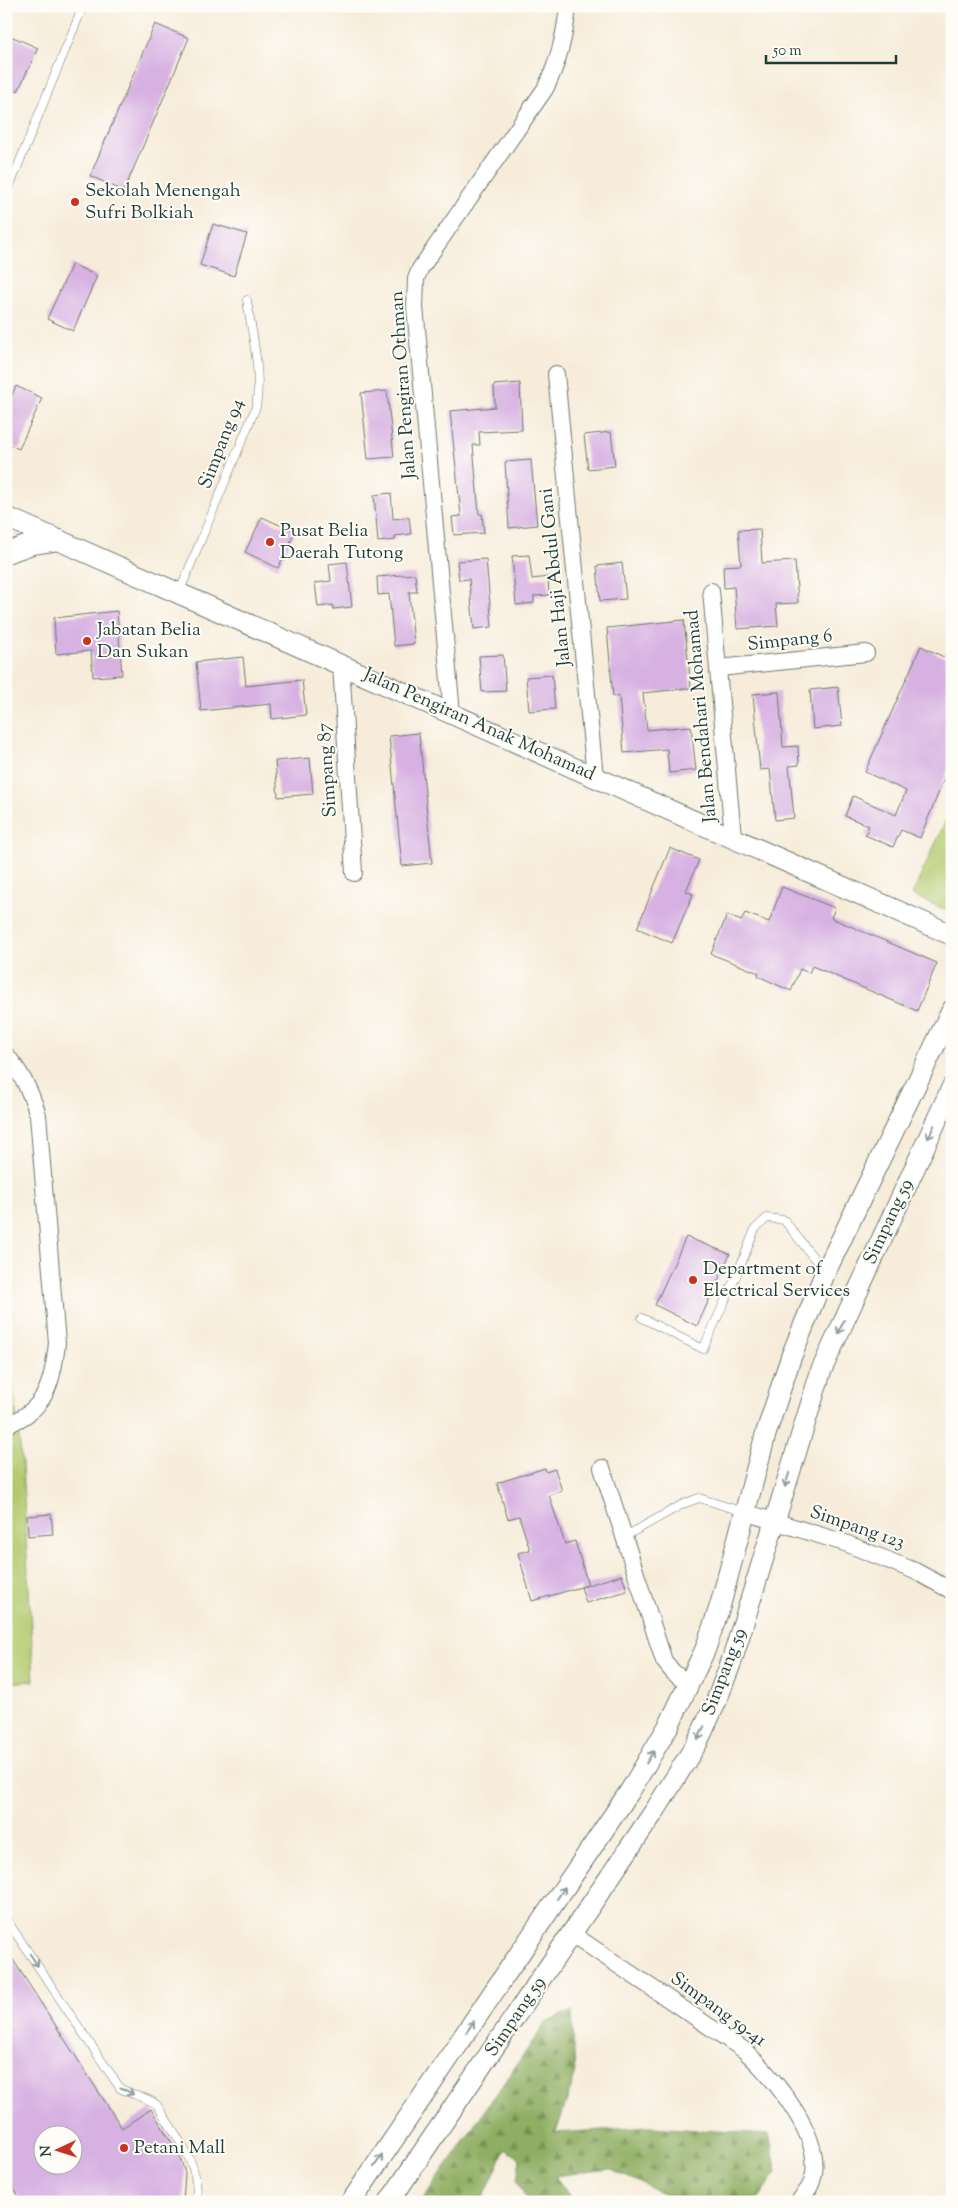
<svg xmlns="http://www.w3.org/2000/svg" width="958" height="2208" font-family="'Sorts Mill Goudy',serif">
  <defs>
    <pattern id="forest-firs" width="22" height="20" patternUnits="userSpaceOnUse" patternTransform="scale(1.25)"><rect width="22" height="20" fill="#8fae62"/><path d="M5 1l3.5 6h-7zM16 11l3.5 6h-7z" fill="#748f52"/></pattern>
  </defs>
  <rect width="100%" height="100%" fill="#fdfcf7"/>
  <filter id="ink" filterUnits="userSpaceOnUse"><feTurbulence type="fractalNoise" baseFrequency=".02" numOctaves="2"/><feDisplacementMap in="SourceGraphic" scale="10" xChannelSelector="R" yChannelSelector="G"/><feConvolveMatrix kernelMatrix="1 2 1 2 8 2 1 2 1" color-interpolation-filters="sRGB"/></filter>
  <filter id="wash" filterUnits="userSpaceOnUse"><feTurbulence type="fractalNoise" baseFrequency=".0096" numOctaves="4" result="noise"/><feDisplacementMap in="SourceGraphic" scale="20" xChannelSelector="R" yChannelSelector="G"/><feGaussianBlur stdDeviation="1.12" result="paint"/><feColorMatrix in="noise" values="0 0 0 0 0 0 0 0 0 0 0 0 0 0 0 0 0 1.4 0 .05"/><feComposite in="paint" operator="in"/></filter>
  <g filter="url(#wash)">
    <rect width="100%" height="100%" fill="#f7ecda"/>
    <g fill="#b4ca6f" stroke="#6a8452">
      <path d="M952,807V913L912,895Z"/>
      <path d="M6,1329L22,1463L34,1681L6,1683Z"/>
    </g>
    <path fill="url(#forest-firs)" stroke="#57764b" d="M572,2011L575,2075L556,2133L649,2127L769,2134L777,2172L759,2198L745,2202H691L672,2197L609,2169L555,2176L574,2202H528L517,2181L520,2158L505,2149L482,2202H421L547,2021Z"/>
    <g id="blocks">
      <g fill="#d7b1e2" fill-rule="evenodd">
        <path d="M155,24L189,38L124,191L90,176Z"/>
        <path d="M6,34L38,48L18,91L6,85Z"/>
        <path d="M213,224L247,234L234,276L200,265Z"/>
        <path d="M72,264L97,276L73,331L47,319Z"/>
        <path d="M520,383L522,430L479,432L480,445H473L479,514H482L484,533L454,535L452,517L461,516L450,411L495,407L494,385Z"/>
        <path d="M16,386L42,398L19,449L6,443V408Z"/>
        <path d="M387,391L394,457L368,459L361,393Z"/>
        <path d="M611,432L615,466L588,469L584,435Z"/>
        <path d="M531,460L537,525L509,528L505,462Z"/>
        <path d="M391,493L393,519L409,517L411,534L395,536V540L378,542L374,495Z"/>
        <path d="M262,517L295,532L278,568L245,552Z"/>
        <path d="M760,529L762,563L795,561L798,603L776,604L778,626L737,629L734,587L724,588L723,566L741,565L738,530Z"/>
        <path d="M529,555L532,579L548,577L549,595L534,596V603L516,605L512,556Z"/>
        <path d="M486,559L492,627L474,629L469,579L459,580L457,561Z"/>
        <path d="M347,562L352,607L333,609V605L318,607L315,583L331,581L329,564Z"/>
        <path d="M622,563L626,599L600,601L597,566Z"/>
        <path d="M415,574L417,592H409L414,644L394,646L389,594L378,595L377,577Z"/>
        <path d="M117,611L122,675L93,677L91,651L56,654L54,618Z"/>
        <path d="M684,620L691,688L643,693L647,730L691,726L696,770L669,773L667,749L624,753L619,696L613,697L607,628Z"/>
        <path d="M921,646L952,661V760L920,838L901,830L893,847L865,835L869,826L845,816L853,796L896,815L906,791L865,772Z"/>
        <path d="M503,655L506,691L482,692L479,656Z"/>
        <path d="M243,657L246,686L302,680L306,715L272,719L271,704L201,711L196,662Z"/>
        <path d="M552,675L555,709L529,711L526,677Z"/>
        <path d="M838,687L842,726L813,729L810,690Z"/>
        <path d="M779,692L783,747L798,746L799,765L789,766L794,818L775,820L770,769L760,770L753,694Z"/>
        <path d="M419,733L432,863L402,866L389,736Z"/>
        <path d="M310,758L313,794L278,797L275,761Z"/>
        <path d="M670,848L699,860L686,891L693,894L672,943L637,928Z"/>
        <path d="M782,887L835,908L831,918L937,963L917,1011L812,966L809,973L800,969L791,991L758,976L759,973L711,954L727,915L741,921L745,913L769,922Z"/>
        <path d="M686,1237L730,1254L697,1326L655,1305Z"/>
        <path d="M545,1468L546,1472L555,1469L562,1491L549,1495L565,1544L575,1541L588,1585L532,1601L518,1553L530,1550L519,1516L508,1519L497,1483Z"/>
        <path d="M51,1514L53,1534L28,1536L27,1516Z"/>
        <path d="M622,1575L627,1591L586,1603L581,1587Z"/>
        <path d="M6,1949L122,2128L151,2109L179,2154L185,2173L183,2202H22L6,2175ZM42,2136H72V2166H42Z"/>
      </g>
    </g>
  </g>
  <g filter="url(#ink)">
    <use href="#blocks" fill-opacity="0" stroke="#6b7a6e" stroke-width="1"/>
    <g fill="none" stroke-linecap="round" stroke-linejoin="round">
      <g stroke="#6b7a6e" stroke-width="9">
        <g id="service">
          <path d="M6,195L83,6"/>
          <path d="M179,593L256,407C262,372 252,335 247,300"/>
          <path d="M642,1318L703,1349L738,1272L755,1229L767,1218L784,1220L824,1271"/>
          <path d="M624,1537L683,1504L699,1498L744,1512"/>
          <path d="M6,1919L120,2088C132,2096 147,2096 157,2105C175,2135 202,2165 196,2202"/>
        </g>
      </g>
      <g stroke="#6b7a6e" stroke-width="18">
        <g id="minor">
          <path d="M556,374L595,777"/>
          <path d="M711,591L733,837"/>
          <path d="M341,664L354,873"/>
          <path d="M719,668L866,653"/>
          <path d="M452,714L415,307L416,279L420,269L545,89C559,62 565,36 568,6"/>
          <path d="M6,1055C22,1073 31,1092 38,1115L57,1343C53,1382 46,1411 6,1425"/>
          <path d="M602,1468L664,1661L673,1672L689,1685"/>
          <path d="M744,1512L845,1543L915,1571L952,1591"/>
          <path d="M572,1934L744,2050C773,2077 831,2143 810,2186C807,2192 802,2197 798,2202"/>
        </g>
      </g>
      <g stroke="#6b7a6e" stroke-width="22">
        <g id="tertiary">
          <path d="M6,517L952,935"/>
          <path d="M6,553L32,544L59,540"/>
          <path d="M351,2202L630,1791L669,1725L705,1650L720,1606L766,1433L791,1357L825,1273L952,1010"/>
          <path d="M389,2202L656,1809L697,1743L716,1702L732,1660L821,1371L952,1087"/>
        </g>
      </g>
      <use href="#service" stroke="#fff" stroke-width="8"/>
      <use href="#minor" stroke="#fff" stroke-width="16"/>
      <use href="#tertiary" stroke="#fff" stroke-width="20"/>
    </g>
    <defs><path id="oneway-shaft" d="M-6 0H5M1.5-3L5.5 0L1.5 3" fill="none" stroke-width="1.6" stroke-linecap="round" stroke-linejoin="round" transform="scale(1.25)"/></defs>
    <g stroke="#8f9e9a">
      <use href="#oneway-shaft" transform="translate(931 1132) rotate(115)"/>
      <use href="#oneway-shaft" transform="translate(841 1327) rotate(114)"/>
      <use href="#oneway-shaft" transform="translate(787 1480) rotate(107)"/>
      <use href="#oneway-shaft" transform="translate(701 1733) rotate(115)"/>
      <use href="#oneway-shaft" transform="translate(650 1757) rotate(-59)"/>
      <use href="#oneway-shaft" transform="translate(561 1893) rotate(-56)"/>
      <use href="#oneway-shaft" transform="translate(34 1960) rotate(56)"/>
      <use href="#oneway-shaft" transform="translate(470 2027) rotate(-56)"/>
      <use href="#oneway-shaft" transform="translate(127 2091) rotate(28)"/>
      <use href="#oneway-shaft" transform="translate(378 2161) rotate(-56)"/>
    </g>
  </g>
  <g fill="#c8321e" stroke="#fdfcf7" stroke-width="2">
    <circle cx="75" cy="202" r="5"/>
    <circle cx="270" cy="542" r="5"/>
    <circle cx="87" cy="641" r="5"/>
    <circle cx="693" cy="1280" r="5"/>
    <circle cx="124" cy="2148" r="5"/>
  </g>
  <g text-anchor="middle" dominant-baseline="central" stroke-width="4" stroke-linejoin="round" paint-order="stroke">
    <g font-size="19" fill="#1f3d34" stroke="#fdfcf7" text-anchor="start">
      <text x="85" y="191">Sekolah Menengah<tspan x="85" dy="22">Sufri Bolkiah</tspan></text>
      <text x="280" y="531">Pusat Belia<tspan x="280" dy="22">Daerah Tutong</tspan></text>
      <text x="97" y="630">Jabatan Belia<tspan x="97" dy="22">Dan Sukan</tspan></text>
      <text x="703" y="1269">Department of<tspan x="703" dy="22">Electrical Services</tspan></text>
      <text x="134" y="2148">Petani Mall</text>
    </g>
    <g font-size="19" fill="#1f3d34" stroke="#fdfcf7">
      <text transform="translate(404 385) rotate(-94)">Jalan Pengiran Othman</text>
      <text transform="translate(222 444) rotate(-69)">Simpang 94</text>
      <text transform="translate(556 577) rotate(-96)">Jalan Haji Abdul Gani</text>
      <text transform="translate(790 641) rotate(-6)">Simpang 6</text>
      <text transform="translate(702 716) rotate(-95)">Jalan Bendahari Mohamad</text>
      <text transform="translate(479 725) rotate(24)">Jalan Pengiran Anak Mohamad</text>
      <text transform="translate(328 770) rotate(-94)">Simpang 87</text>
      <text transform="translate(889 1222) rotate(-65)">Simpang 59</text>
      <text transform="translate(857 1528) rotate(19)">Simpang 123</text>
      <text transform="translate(725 1672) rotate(-69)">Simpang 59</text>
      <text transform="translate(718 2010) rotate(36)">Simpang 59-41</text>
      <text transform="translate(516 2017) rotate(-56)">Simpang 59</text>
    </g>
  </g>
  <rect width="958" height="2208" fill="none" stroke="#fdfcf7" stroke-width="25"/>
  <g transform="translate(58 2150) rotate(266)"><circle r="24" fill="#fdfcf7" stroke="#a4b0a9"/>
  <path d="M0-4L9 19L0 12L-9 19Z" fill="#c8321e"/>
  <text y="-8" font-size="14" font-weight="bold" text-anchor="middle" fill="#1f3d34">N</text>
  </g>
  <path d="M766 55v8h130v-8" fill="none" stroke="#1f3d34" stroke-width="2.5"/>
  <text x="773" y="55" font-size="15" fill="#1f3d34" stroke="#fdfcf7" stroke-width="4" paint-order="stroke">50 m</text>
</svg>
